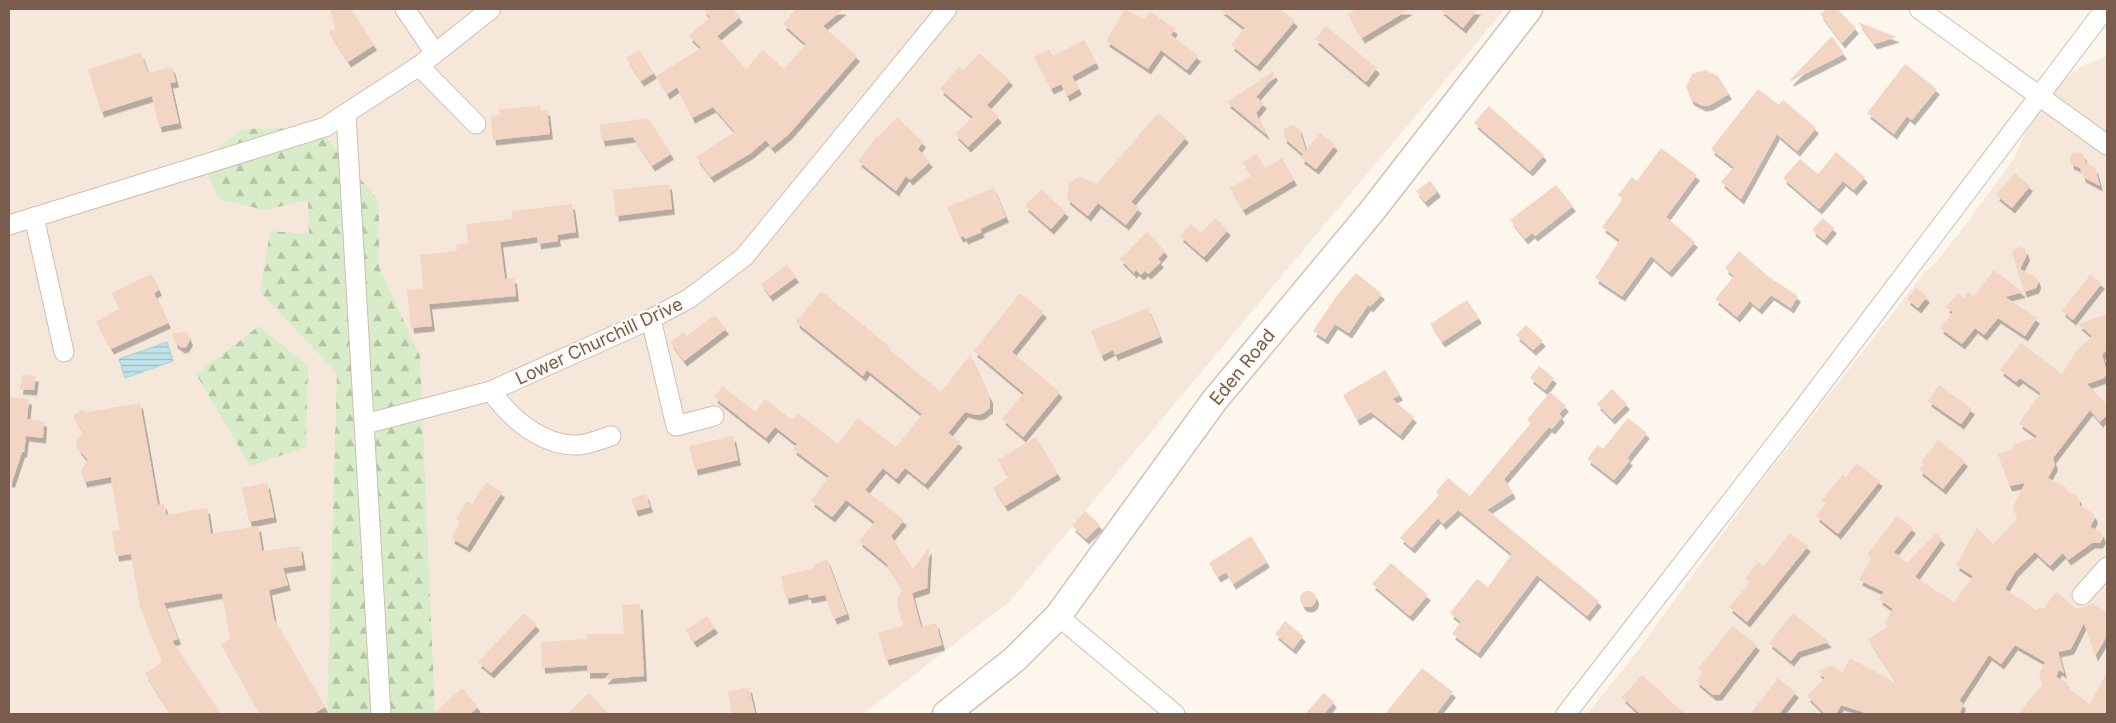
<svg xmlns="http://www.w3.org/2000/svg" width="2116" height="723" font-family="Inter,sans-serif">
  <defs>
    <pattern id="forest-firs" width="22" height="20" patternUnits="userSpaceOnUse" patternTransform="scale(1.25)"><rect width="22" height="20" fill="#d8ecc9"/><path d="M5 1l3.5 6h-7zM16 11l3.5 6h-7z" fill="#b4c2a5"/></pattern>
    <pattern id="water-rules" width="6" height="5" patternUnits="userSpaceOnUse" patternTransform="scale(1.25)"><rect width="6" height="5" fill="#bfe3e8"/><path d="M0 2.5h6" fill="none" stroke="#a0bbbe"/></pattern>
    <filter id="shadow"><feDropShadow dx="3" dy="5.5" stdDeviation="0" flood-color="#0004"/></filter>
  </defs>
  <rect width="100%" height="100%" fill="#fdf6ec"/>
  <g fill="#f5e8da">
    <path d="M9,9H1505L1009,602L863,714H9Z"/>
    <path d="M2107,56V714H1587L1637,652L1749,497L1924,273L1937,261L1957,236L2014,159L2029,125L2059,83L2080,67Z"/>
  </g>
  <g fill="url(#forest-firs)">
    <path d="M318,128L379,201V267L420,356L435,714H327L337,373L260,292L270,231L309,234L308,200L265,210L219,199L202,162L242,129Z"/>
    <path d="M259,326L308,366L306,447L250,466L196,374Z"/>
  </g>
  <path fill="url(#water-rules)" stroke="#a5d3da" d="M167,342L173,361L125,378L119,359Z"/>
  <g fill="#f3d5c3" filter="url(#shadow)">
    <path d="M330,9H351L374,45L348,62L329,32L335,28Z"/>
    <path d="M703,9H733L740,17L717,36L746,69L763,50L784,69L806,44L783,24L796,9H844L823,26L857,56L789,134L772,148L766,140L751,153L711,177L696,157L735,132L713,107L692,118L677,87L667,94L656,76L701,48L689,36L710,17Z"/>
    <path d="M1125,9L1144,19L1150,11L1175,29L1171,35L1198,56L1187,70L1161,50L1148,69L1106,41Z"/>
    <path d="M1220,9H1280L1295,21L1257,66L1231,45L1245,28Z"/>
    <path d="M1357,9H1410L1362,38L1348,14Z"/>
    <path d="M1440,9H1478L1463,28Z"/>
    <path d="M1827,9H1837L1856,28L1842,43L1820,14Z"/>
    <path d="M1858,22L1897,37L1874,44Z"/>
    <path d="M1326,26L1377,68L1366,82L1315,39Z"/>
    <path d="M1832,36L1844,54L1791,81L1790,80Z"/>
    <path d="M1084,40L1096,63L1072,76L1079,89L1067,96L1061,84L1051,89L1034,57L1049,49L1053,56Z"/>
    <path d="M639,50L654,73L641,81L626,58Z"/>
    <path d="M141,53L148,73L172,67L176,82L170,83L179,123L159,127L152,96L101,112L88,69Z"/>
    <path d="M979,53L1010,80L987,105L999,117L968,147L955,134L973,117L940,89L959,67L963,71Z"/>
    <path d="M1905,64L1937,89L1912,120L1907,116L1894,134L1867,113Z"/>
    <path d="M1705,70L1718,76L1729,94L1710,105L1703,106L1691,100L1686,87L1692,74Z"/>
    <path d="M1273,72L1275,75L1256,97L1264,103L1256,113L1267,135L1227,102Z"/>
    <path d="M1758,89L1779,105L1783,100L1816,128L1797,151L1777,134L1741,199L1721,182L1734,167L1711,149Z"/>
    <path d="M540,106L541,111L547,110L550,134L493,140L491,116L500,115L499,109Z"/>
    <path d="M1489,106L1544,155L1530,171L1474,123Z"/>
    <path d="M1158,113L1186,137L1131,202L1139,208L1126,225L1098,203L1088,216L1067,199L1069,184L1076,178L1081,177L1097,184Z"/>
    <path d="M897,117L923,142L918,149L930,162L910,180L906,176L896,191L858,161L877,136L878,137Z"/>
    <path d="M648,118L671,154L652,166L633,137L602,141L599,125Z"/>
    <path d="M1291,125L1299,128L1306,151L1320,133L1335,145L1316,169L1301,158L1303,154L1284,138V129Z"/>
    <path d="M1661,148L1697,175L1666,217L1695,242L1669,272L1651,256L1622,296L1595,278L1620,240L1602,227L1623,199L1618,195L1632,177L1637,181Z"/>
    <path d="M1836,152L1865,177L1854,190L1843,181L1819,209L1783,178L1800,159L1818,174Z"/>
    <path d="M2078,152L2083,154L2086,163L2095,168L2100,186L2083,177L2080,168L2071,164L2070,158L2072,153Z"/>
    <path d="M1257,154L1265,168L1282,158L1294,180L1243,210L1230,188L1251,176L1243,162Z"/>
    <path d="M2015,173L2030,186L2012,208L1996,195Z"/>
    <path d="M1430,181L1438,191L1425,202L1416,191Z"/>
    <path d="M669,184L672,209L616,216L613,190Z"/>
    <path d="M1556,185L1573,206L1535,236L1532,233L1525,239L1510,220Z"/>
    <path d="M994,188L1006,217L980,229L982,232L965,239L964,236L960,237L947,207Z"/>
    <path d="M1041,189L1066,212L1051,229L1025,206Z"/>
    <path d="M572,204L576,232L557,235L558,241L538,244L537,237L500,242L505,279L514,278L516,296L429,304L432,326L411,328L407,290L423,288L420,255L457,251L456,245L468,243L466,224L512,219V211Z"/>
    <path d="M1215,218L1228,230L1204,257L1180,236L1191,224L1201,233Z"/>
    <path d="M1823,218L1834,228L1824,240L1812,230Z"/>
    <path d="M1147,232L1165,251L1158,259L1161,262L1148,274L1145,271L1141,275L1136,270L1134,273L1120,259Z"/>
    <path d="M2020,247L2025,249L2027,255L2020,269L2037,278L2038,283L2036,288L2024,292L2012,253L2014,249Z"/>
    <path d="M1739,251L1769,277L1798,296L1791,308L1771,295L1759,309L1750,301L1737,317L1715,299L1734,276L1725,268Z"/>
    <path d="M787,265L796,277L770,296L761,284Z"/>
    <path d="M1994,270L2023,292L2005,297L2037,318L2025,336L1998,318L1984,335L1975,328L1962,344L1940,328L1953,312L1946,307L1958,293L1964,298L1968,292L1974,296Z"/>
    <path d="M1356,273L1382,294L1370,307L1368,305L1349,333L1335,324L1325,339L1313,331L1338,294Z"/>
    <path d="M151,274L159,290L154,293L168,323L111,349L96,322L119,309L112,293Z"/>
    <path d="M2090,275L2102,283L2073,320L2062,311Z"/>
    <path d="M1916,288L1927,297L1918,308L1907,299Z"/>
    <path d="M821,291L888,345L886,347L941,392L970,355L990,398V408L982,414L976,415L965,412L948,433L960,442L925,484L905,468L896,479L883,468L865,490L904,520L891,536L913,569L929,548L927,588L912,593L921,627L936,623L942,645L886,660L878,633L903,626L897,604L898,597L903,590L886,563L859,541L875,522L846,500L832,517L811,501L829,476L793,449L797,444L775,427L766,438L714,397L723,386L755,412L765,399L792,420L798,413L838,444L858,418L896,447L922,414L867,370L863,376L796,322Z"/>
    <path d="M1020,293L1044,312L1012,352L1060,392L1023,437L1002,419L1024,393L974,351Z"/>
    <path d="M1467,300L1479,318L1442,342L1430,324Z"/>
    <path d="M1148,308L1160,337L1115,355L1113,350L1101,356L1091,331Z"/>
    <path d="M2107,314V350L2102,354L2107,373L2104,378L2087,384L2107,405V415L2100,422L2090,410L2053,458L2055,465L2048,478L2067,488L2068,492L2078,497L2080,506L2093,513L2095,518L2090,527L2101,532L2103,538L2100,543H2092L2068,560L2063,553L2050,566L2035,552L2015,572L2005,589L2037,610L2040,607L2043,609L2056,592L2077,609L2095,603L2094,605L2107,612V636L2095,656L2084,623L2071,649L2058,652L2064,673L2059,670L2056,677L2066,682L2068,688L2090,704L2107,672V714H2018L2042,685L2039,674L2045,662L2015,645L2001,664L1989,655L1959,701L1963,703L1960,714H1869L1841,705L1836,714H1825L1807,696L1825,678L1817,671L1833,666L1842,673L1850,658L1898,684L1868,639L1887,627L1885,622L1893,609L1879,599L1884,592L1859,580L1871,558L1867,555L1897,516L1913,528L1894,552L1907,563L1936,533L1942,539L1915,577L1954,602L1973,576L1956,565L1977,528L1993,544L2017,519L2013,507L2025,483L2009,486L1998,454L2011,450L2014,444L2038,437L2019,423L2041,393L2020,378L2016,382L2000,370L2021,343L2062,374L2076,351L2092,336L2078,324Z"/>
    <path d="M715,315L726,329L684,361L670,342L684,332L687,336Z"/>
    <path d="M1526,325L1543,341L1533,350L1516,335Z"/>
    <path d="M183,332L187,333L190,340L186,347L182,348L175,343L172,334Z"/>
    <path d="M1539,366L1554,378L1545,390L1530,378Z"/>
    <path d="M1385,370L1400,395L1392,399L1414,417L1400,435L1371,412L1357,420L1343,395Z"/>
    <path d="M22,375L36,376L34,390L20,389Z"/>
    <path d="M1939,385L1972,409L1961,424L1928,401Z"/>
    <path d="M1612,389L1627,404L1612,419L1597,404Z"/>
    <path d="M1550,392L1566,406L1559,414L1562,417L1552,429L1549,427L1504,479L1513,493L1487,510L1599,601L1587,616L1537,575L1478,653L1452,634L1461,622L1450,613L1477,579L1488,587L1512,554L1458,510L1443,524L1438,518L1412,548L1400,538L1439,495L1436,492L1448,478L1470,496L1531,423L1527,420Z"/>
    <path d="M9,397L29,399L27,419L44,421L43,438L26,436L24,452H22L12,482H9Z"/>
    <path d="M140,403L158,505L164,504L166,515L207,508L211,534L258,526L262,551L300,546L303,565L283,568L288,585L269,590L274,619L325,707L313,714H260L221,644L230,639L222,593L164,603L178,639L172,641L221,714H171L145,674L162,662L140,607L131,554L116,556L112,531L120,530L111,477L84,482L81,470L88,460L78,449L76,442L83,432L74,418L75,414L82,410L88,412Z"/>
    <path d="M1628,418L1647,433L1627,458L1630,460L1614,480L1587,459L1598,445L1603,449Z"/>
    <path d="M733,436L738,460L695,470L689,446Z"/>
    <path d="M1036,437L1058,474L1005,506L993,488L1009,477L998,460Z"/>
    <path d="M1938,440L1965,461L1943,489L1919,470L1924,463L1922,461Z"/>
    <path d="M1857,463L1880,481L1838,534L1816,516L1826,503L1822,500L1843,474L1846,477Z"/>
    <path d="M486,482L502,492L467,547L451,538L461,522L456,519L467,501L472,504Z"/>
    <path d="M267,483L274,517L249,522L242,488Z"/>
    <path d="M646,494L650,507L635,511L631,498Z"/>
    <path d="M1085,511L1100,525L1086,539L1072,526Z"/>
    <path d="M1790,533L1808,546L1747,622L1729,607L1750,582L1745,579L1758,562L1764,566Z"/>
    <path d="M1251,536L1267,562L1233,584L1226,572L1218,577L1209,563Z"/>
    <path d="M827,559L847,614L834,619L825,595L809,598L808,594L786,599L781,576L815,568L814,565Z"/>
    <path d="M1391,563L1428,595L1410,616L1372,584Z"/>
    <circle cx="1308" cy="599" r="8"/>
    <path d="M640,604L644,676L604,679L610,673H587V665L542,668L541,642L587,639V634H624L622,605Z"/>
    <path d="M524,613L537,625L491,673L478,662Z"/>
    <path d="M1793,613L1829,642L1798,652L1791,661L1769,643Z"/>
    <path d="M707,616L715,628L694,642L686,630Z"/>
    <path d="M1285,621L1303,636L1293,649L1275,634Z"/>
    <path d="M1732,626L1757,645L1719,695H1713L1696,681L1703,673L1698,669Z"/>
    <path d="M1422,668L1453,692L1436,714H1385Z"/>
    <path d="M1642,675L1685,714H1640L1622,697Z"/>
    <path d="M1778,678L1796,692L1779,714H1750Z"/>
    <path d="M749,687L755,714H732L728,692Z"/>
    <path d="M462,688L478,707L470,714H433Z"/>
    <path d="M589,693L609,714H567Z"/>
    <path d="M1324,693L1334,702L1324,714H1305Z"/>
  </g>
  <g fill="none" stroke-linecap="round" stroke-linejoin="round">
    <g stroke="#d1beb0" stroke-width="21">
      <g id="street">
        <path d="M405,9L435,53"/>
        <path d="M1919,9L2107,145"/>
        <path d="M419,66L476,124"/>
        <path d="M346,114L381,714"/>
        <path d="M34,217L64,352"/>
        <path d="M9,225L325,127L419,66L491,9"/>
        <path d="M651,319L676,426L714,416"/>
        <path d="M491,391C510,418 542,446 577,445C588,445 600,439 611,436"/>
        <path d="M365,424L491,391L651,319L690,298L744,257L947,9"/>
        <path d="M2082,595L2107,567"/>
        <path d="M1058,616L1175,714"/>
        <path d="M1566,714L1795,419L2105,9"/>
      </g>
    </g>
    <g stroke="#d6c0b0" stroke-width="29">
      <path id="secondary" d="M946,714L1015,659L1058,616L1214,401L1372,211L1529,9"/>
    </g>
    <use href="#street" stroke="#fff" stroke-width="19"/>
    <use href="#secondary" stroke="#fff" stroke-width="26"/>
  </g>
  <g text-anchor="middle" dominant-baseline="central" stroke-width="4.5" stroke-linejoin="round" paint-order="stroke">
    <g font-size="18" fill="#7a5c4d" stroke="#fffaf3">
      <text transform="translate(599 341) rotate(-25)">Lower Churchill Drive</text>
      <text transform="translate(1242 367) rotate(-51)">Eden Road</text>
    </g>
  </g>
  <rect width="2116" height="723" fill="none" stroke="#7a5c4d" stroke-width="20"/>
</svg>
